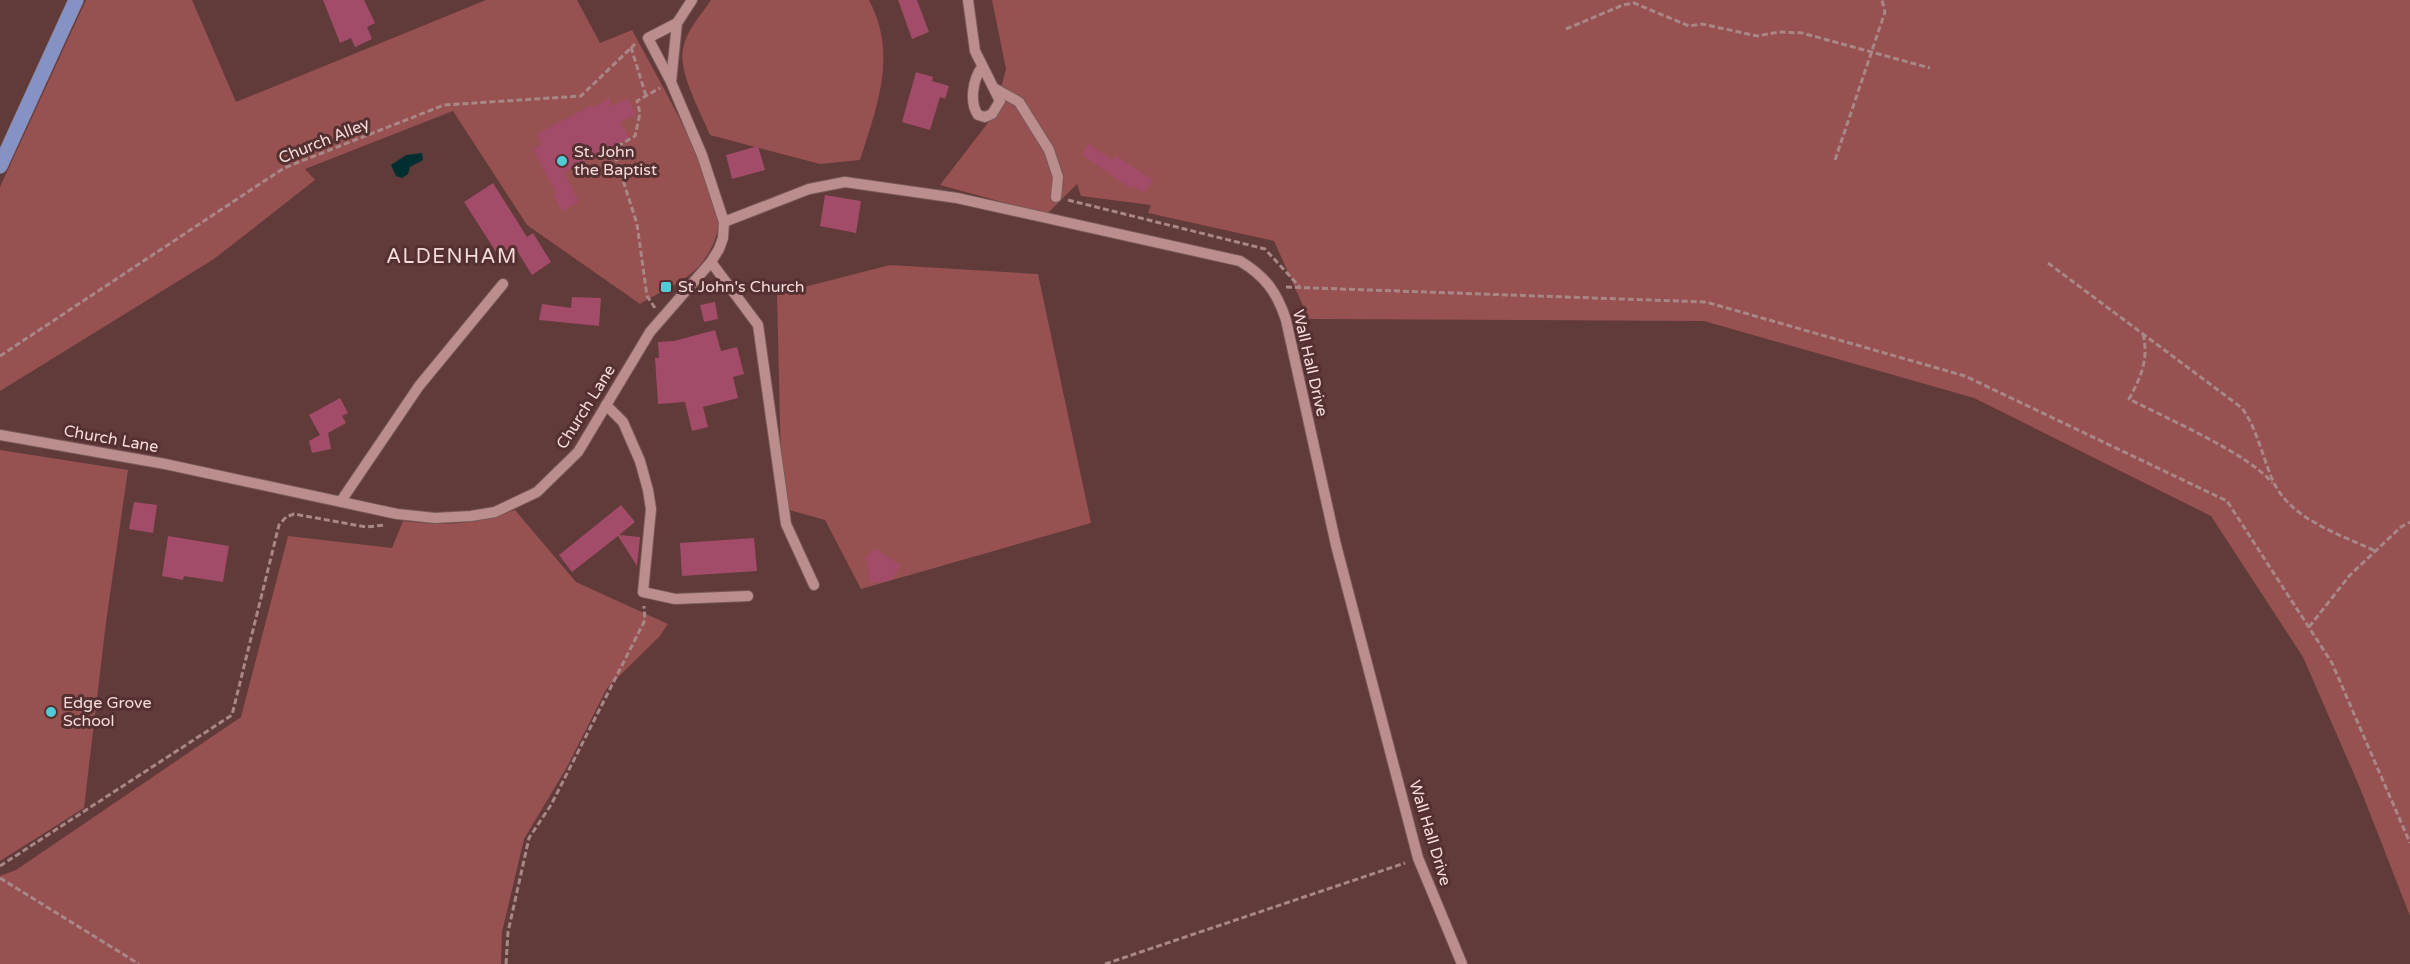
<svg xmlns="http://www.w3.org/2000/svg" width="2410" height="964" font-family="'Varela Round',sans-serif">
  <rect width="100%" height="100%" fill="#613a3a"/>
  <g fill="#975151">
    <path d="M86,0H192L236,102L486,0H577L600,43L632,30C652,68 723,188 718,226C717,238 711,250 704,260C690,280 661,291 640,304L527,225L453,111L305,169L315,180L214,259L0,391V187Z"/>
    <path d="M711,0H869C898,55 877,106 860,160L820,164L710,135C701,113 678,72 683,49C686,31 701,15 711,0Z"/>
    <path d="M992,0H2410V916L2360,788L2303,657L2211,516L1974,398L1704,321L1309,319L1274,241L1148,213L1151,205L1081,196L1077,184L1047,214L940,185L994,115L1006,69Z"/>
    <path d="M890,265L1038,274L1091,523L861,589L825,520L782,508L777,294Z"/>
    <path d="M0,450L128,470L106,622L84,808L0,861Z"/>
    <path d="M515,510L576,582L668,624L659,637L607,688L567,767L524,839L502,932L501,964H0V876L16,870L241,717L288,536L392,548L403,521C448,526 472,525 515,510Z"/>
  </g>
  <path fill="#002f32" d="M422,153L423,160L410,167L408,174L402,178L396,176L391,165L406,155Z"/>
  <g fill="#a34c69">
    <path d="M323,0H364L375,23L367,27L372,39L355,47L351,38L340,43Z"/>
    <path d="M898,0H917L929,32L912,39Z"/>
    <path d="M916,72L933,77L932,81L949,86L945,99L940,97L930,130L902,122Z"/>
    <path d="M628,98L636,114L621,122L629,138L564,172L579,202L562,211L553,194L556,193L533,149L542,144L537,134L592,105L593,108L609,99L612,106Z"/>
    <path d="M1089,144L1113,160L1115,155L1153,180L1144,193L1134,186L1132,189L1082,155Z"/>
    <path d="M758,146L765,170L732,179L726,155Z"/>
    <path d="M493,183L527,237L533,233L551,262L532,275L514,246L498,255L464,202Z"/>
    <path d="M825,195L861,201L856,233L820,226Z"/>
    <path d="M572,297L601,298L599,326L539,320L542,304L571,308Z"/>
    <path d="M715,302L718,319L704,322L700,305Z"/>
    <path d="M715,330L721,351L737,347L744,374L733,377L738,398L703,407L708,427L692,431L685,402L658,404L655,358H659L658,342L674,341Z"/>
    <path d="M340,398L348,413L342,416L346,423L328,433L331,449L312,453L309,441L320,435L309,415Z"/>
    <path d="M134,502L157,505L153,533L129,529Z"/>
    <path d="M621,505L635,522L619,535L640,537L637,566L618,536L572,572L559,555Z"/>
    <path d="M168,536L229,546L223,582L184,576L183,580L162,576Z"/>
    <path d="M754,538L757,571L682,576L680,543Z"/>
    <path d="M875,549L901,565L892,580L871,583L866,557Z"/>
  </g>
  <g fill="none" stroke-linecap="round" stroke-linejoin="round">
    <g stroke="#795959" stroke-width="12">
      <g id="minor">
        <path d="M968,0L975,51L1000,101L992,114L985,117L978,115C969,102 973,79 982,67"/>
        <path d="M670,80L648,38L677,23"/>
        <path d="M994,88L1019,102L1049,150L1058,177L1056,197"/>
        <path d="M724,222L809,189L845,182L957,198L1240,261C1265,276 1277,292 1286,320L1336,545L1418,858L1462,964"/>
        <path d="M711,262L758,325L786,524L814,585"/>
        <path d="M606,405L623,422L640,461L648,490L651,509L643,592L675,599L748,596"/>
        <path d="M0,435L165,464L397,514L435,518L471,516L495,512L537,492L578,452L650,332L711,262L719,249L723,238L724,222L702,155L671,82L677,23L692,0"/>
        <path d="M341,501L419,386L503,284"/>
      </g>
    </g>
    <g stroke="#795959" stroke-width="16">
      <path id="major" d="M0,166L76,0"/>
    </g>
    <g stroke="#a88787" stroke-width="3" stroke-dasharray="6 3" stroke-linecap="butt">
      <path d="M1566,29L1623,5L1634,3L1689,26L1702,24L1757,36L1779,32L1802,33L1930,68"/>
      <path d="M631,47L646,96"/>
      <path d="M1835,160L1885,12L1882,0"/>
      <path d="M1068,200L1265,249L1299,286"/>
      <path d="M2048,263L2242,408C2258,431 2262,456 2273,481C2291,520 2340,534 2375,551"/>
      <path d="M1286,287L1706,302L1965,376L2227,501L2332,663L2410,843"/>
      <path d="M655,308L647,296L637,224L613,149L635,136L640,113L637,101L660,88"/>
      <path d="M2143,334C2149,359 2141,377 2129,399C2164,417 2251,455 2272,483"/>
      <path d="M0,356L284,168L444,105L581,96L635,44"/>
      <path d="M2309,627L2350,575L2401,527L2410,522"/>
      <path d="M0,866L232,715L279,525L286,517L294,514L366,527L385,525"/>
      <path d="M0,878L139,964"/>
      <path d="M506,964L508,932L529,838L551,805L645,620L644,606"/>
      <path d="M1105,964L1405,863"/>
    </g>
    <use href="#minor" stroke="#bb8e8d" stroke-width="10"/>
    <use href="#major" stroke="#8792c4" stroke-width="15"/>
  </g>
  <g fill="#51ccd4" stroke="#553030" stroke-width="2">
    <circle cx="562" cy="161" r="6"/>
    <rect x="660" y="281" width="12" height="12" rx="3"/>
    <circle cx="51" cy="712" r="6"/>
  </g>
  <g text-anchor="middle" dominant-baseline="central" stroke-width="6" stroke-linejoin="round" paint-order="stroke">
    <g font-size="16" fill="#f5dcdb" stroke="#553030">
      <text transform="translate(324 141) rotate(-22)">Church Alley</text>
      <text transform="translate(1310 363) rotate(77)">Wall Hall Drive</text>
      <text transform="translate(586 407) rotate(-58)">Church Lane</text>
      <text transform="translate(111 439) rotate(10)">Church Lane</text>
      <text transform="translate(1430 833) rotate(73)">Wall Hall Drive</text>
    </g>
    <g font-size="16" fill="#f5dcdb" stroke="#553030" text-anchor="start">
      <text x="574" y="152">St. John<tspan x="574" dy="18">the Baptist</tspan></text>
      <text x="678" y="287">St John's Church</text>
      <text x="63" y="703">Edge Grove<tspan x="63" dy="18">School</tspan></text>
    </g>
    <g font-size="20" letter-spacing="1.5" fill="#f5dcdb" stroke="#553030">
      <text x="452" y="257">ALDENHAM</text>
    </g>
  </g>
</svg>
